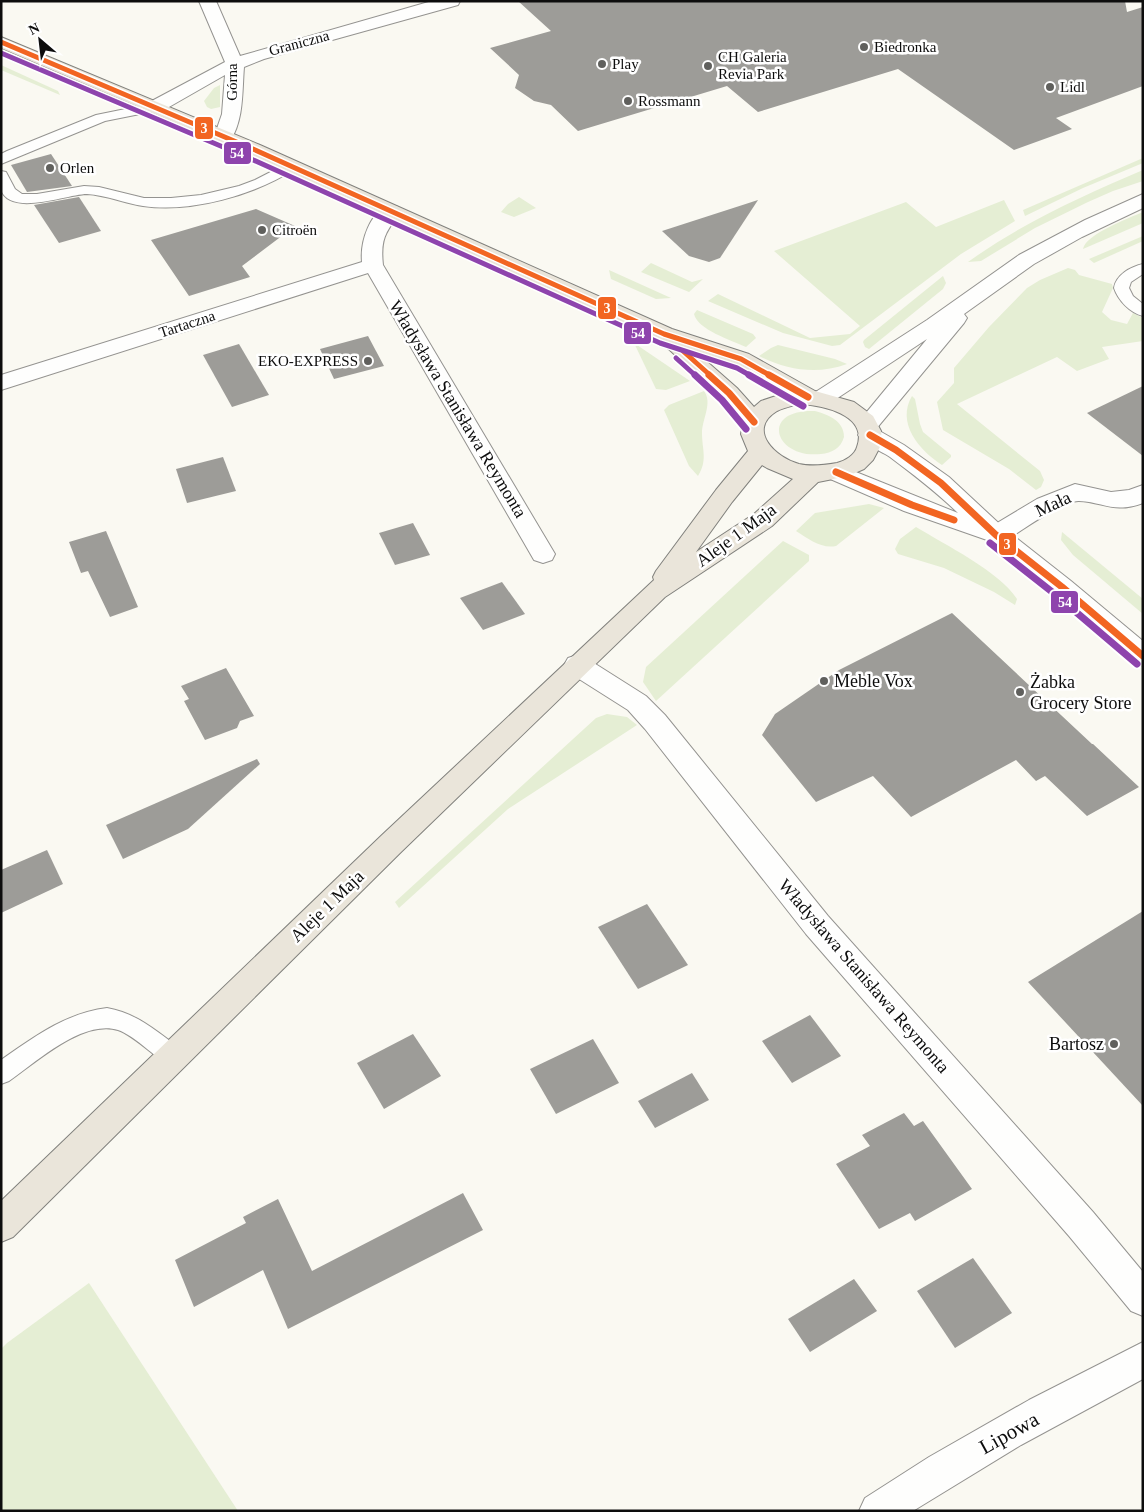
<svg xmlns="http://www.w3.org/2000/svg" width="1144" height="1512" font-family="Georgia,serif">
  <rect width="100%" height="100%" fill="#faf9f2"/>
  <g fill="#e5eed4">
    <path d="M1,65L58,91L60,95L1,70Z"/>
    <path d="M220,85V107L211,109L207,107L204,101L214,88Z"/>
    <path d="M1143,158V163L1083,188L1025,216L1023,210Z"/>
    <path d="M1143,170V181L1113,191L1088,202L1035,228L981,261L968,262C1022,223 1082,196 1143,170Z"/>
    <path d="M519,197L536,208L514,217L501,212L508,204Z"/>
    <path d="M1004,200L1015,221L961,254L840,345L832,346L783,333L708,301L718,294L810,338L850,334L860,326L774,251L906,202L936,227Z"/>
    <path d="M1143,212V223L1083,249C1086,234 1129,218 1143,212Z"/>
    <path d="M1143,236V241L1094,263L1089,259Z"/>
    <path d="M651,263L692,282L703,279L689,292L641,272Z"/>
    <path d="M1068,268L1075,270L1079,275L1112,284L1113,288L1102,312L1111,320L1127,324L1133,313L1143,318V341L1102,347L1109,359L1077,371L1057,357L957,404L1040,471L1044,480L1041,487L1036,490L1009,469L943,430L937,402L954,383V368L989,327L1027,288L1040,280Z"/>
    <path d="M609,270L671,298L656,299L611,279Z"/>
    <path d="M943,276L946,283L943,289L869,349L865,347L863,342L864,340Z"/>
    <path d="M697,310L753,334L756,338L746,347C731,340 698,330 694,314Z"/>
    <path d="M635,345H637L690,381L666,390L656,389Z"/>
    <path d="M778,345L835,359L847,364C817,375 787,370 759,356L771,348Z"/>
    <path d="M704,391C713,403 702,419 702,433C702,450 708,460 698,476L689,466L664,410L669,405Z"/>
    <path d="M912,396L915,399L920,424L923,432L951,455V457L942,465C919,450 896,423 912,396Z"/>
    <path d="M815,411C829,415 844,421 844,437C841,448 832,453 821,454C774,459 759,409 815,411Z"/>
    <path d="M869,504L884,508L836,546C821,549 809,539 796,531L815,513Z"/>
    <path d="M916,527C944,544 1000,572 1017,599L1015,605L994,592L944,568L898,554L895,549L900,539Z"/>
    <path d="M1062,532L1143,599V614L1073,555L1061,540Z"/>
    <path d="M783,541L809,555V561L656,701L643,682L646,667Z"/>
    <path d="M607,714L627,717L637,725L508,809L399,908L395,902L596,718Z"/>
    <path d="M89,1283L238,1511H1V1349L7,1343Z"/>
  </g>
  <g fill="#9d9c98">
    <path d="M518,1H1125L1127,12L1143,7V86L1056,118L1072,129L1014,150L898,69L758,112L727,86L578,131L551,105L534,101L515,88L519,75L490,48L551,31Z"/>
    <path d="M51,154L72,186L27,192L11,165Z"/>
    <path d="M79,197L101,231L59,243L34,205Z"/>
    <path d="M758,200L720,258L709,262L689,256L662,231Z"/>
    <path d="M256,209L295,226L242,266L250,277L189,296L151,240Z"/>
    <path d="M368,336L384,366L334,379L320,349Z"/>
    <path d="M239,344L269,395L232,407L203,355Z"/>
    <path d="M1143,386V456L1087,413Z"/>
    <path d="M223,457L236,491L187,503L176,469Z"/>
    <path d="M413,523L430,555L395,565L379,533Z"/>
    <path d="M106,531L138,607L110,617L88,571L81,573L69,542Z"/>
    <path d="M502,582L525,614L483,630L460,598Z"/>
    <path d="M952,613L1092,744H1093L1139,787L1087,816L1045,776L1036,781L1016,760L911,817L873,776L816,802L762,735L775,714L839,670Z"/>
    <path d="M226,668L254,716L240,721L237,728L205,740L184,701L189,699L181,686Z"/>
    <path d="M257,759L260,764L188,829L123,859L106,825Z"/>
    <path d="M47,850L63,884L1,913V870Z"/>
    <path d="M647,904L688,965L638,989L598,927Z"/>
    <path d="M1143,911V1106L1028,982Z"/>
    <path d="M810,1015L841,1056L792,1083L762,1041Z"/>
    <path d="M413,1034L441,1076L384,1109L357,1063Z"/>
    <path d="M593,1039L619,1083L556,1114L530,1069Z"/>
    <path d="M692,1073L709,1100L655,1128L638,1101Z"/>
    <path d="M904,1113L914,1126L923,1121L972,1189L915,1221L910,1213L879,1229L836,1164L870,1146L862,1135Z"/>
    <path d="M463,1193L483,1230L288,1329L263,1270L194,1307L175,1260L246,1223L243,1217L278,1199L312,1271Z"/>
    <path d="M973,1258L1012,1313L955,1348L917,1291Z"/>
    <path d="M854,1279L877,1311L810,1352L788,1319Z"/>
  </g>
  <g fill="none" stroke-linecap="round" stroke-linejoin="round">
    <g stroke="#949390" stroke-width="2">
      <g id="service">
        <path d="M155,103L162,107L160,110L105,121L1,164V154L7,151L96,115Z"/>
        <path d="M290,162L297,166L295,169C254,195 192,213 143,206C124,203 106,195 87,194C68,194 11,217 1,190C0,185 1,176 1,171L6,172L15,189L22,194H37L84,186L99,187L144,198H171L201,195L239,186L255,180Z"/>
        <path d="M1143,264V274L1131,282L1129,288L1133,296L1143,304V316C1130,313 1118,300 1114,288C1116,275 1130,267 1143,264Z"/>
        <path d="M107,1008C137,1013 157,1032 181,1049L185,1056L181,1063L173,1066L165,1063C152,1054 133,1035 118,1030C83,1019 36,1062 9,1081L1,1084V1060C34,1037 66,1013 107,1008Z"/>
      </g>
    </g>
    <g stroke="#949390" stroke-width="2">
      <g id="minor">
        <path d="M199,1H216L240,56L432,1H460L458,5L264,59L244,67C242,91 244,120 230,141L223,143L216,141L214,137L222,114L225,75L162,111L155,113L148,111L146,107L148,103L225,62Z"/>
        <path d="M391,205L398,207L401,211C386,232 380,238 383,265L555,554L552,560L543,563L534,560L368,273L1,390V375L362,262C360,242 370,210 391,205Z"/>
        <path d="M1075,484L1111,492L1129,490L1143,485V503C1114,514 1104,502 1079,501C1064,500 1019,532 1005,541L996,544L987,541L984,535L987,529L1037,499Z"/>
        <path d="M577,655L586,658L646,696L665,715L828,916L1093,1212L1143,1272V1316L1131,1311L1069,1236L806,934L645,729L628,710L568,672L564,665L568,658Z"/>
        <path d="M1143,1342V1379L1021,1445L913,1511H859L865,1498L929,1457L1029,1400Z"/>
      </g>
    </g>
    <g stroke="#949390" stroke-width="2">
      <path id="tertiary" d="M1143,194V208L1082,237L1034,264L964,314L967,318L964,323L876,429L904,445L949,477L1005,529L1071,581L1143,641V666L1134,663L1053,593L987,540L904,511L828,478L824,472L828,466L836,464L958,513C936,492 914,475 890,457C880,450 865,446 858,435L861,431L856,425L927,339L830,403L822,405L814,403L811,398L814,393L927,320L1019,255L1085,220Z"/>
    </g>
    <g stroke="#81817d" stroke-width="2">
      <path id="primary" d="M1,37L260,145L672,329L749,354L815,391L854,402L873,416L881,431L882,443L873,460L864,469L848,476L818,482L772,526L665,597L401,852L13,1237L1,1242V1201L381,836L654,580L653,577L656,571L716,490L748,451L741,434L743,423L721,398L658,339L246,153L1,48ZM696,352L733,364L785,393L761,401L754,407L737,388ZM799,404C821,405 869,414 857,447C855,455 845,461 837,463C825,465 812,467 799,464C776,458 746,430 777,411C783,408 792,406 799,404ZM762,465L767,468L793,479L754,514L696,552L732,502Z"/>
    </g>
    <use href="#service" fill="#fefefd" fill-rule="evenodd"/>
    <use href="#minor" fill="#fefefd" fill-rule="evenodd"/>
    <use href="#tertiary" fill="#fefefd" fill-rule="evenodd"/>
    <use href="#primary" fill="#eae5da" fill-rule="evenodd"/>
    <g stroke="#fff" stroke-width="8">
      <g id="bus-1-far1">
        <path d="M1,42L253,149L664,334L741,359L771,376"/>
        <path d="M683,351L711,376"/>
      </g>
    </g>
    <g stroke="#fff" stroke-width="11">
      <g id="bus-1">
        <path d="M709,375L729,393L754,422"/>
        <path d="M769,375L808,397"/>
        <path d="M870,435L896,450L941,483L996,535L1062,587L1143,656"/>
        <path d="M836,472L912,505L954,520"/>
      </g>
    </g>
    <g stroke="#fff" stroke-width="8">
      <g id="bus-2-far1">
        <path d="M1,53L249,158L660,343L737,368L751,376"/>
        <path d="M676,358L696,376"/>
      </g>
    </g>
    <g stroke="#fff" stroke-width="11">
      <g id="bus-2">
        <path d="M695,375L722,400L746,429"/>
        <path d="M749,375L803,406"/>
        <path d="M990,543L1056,595L1137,664"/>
      </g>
    </g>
    <use href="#bus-1-far1" stroke="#f26522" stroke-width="5"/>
    <use href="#bus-1" stroke="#f26522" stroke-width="7"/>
    <use href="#bus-2-far1" stroke="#8e44ad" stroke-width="5"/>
    <use href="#bus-2" stroke="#8e44ad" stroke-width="7"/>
  </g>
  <g fill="#60605d" stroke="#fff" stroke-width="2">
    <circle cx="864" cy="47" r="5"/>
    <circle cx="602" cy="64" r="5"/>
    <circle cx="708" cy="66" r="5"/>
    <circle cx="1050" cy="87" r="5"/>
    <circle cx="628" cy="101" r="5"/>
    <circle cx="50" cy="168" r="5"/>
    <circle cx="262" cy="230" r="5"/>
    <circle cx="368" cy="361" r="5"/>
    <circle cx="824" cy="681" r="5"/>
    <circle cx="1020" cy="692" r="5"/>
    <circle cx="1114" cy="1044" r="5"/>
  </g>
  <g text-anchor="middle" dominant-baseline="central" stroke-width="5" stroke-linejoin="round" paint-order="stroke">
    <g font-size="15" fill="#0d0d0d" stroke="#fff">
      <text transform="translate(299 43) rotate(-15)">Graniczna</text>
      <text transform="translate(232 82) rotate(-90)">Górna</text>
      <text transform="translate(187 324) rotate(-18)">Tartaczna</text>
    </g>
    <g font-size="15" fill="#0d0d0d" stroke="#fff" text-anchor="start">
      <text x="874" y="47">Biedronka</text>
      <text x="718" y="57">CH Galeria<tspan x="718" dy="17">Revia Park</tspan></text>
      <text x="612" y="64">Play</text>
      <text x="1060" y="87">Lidl</text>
      <text x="638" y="101">Rossmann</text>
      <text x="60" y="168">Orlen</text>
      <text x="272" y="230">Citroën</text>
      <text x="358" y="361" text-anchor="end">EKO-EXPRESS</text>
    </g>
    <g font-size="18" fill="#0d0d0d" stroke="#fff">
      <text transform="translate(458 409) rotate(59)">Władysława Stanisława Reymonta</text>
      <text transform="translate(1053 504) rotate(-25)">Mała</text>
      <text transform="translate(736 535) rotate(-36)">Aleje 1 Maja</text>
      <text transform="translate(327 906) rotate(-44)">Aleje 1 Maja</text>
      <text transform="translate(864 976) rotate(49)">Władysława Stanisława Reymonta</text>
    </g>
    <g font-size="18" fill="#0d0d0d" stroke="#fff" text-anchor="start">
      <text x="834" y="681">Meble Vox</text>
      <text x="1030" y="682">Żabka<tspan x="1030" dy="21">Grocery Store</tspan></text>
      <text x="1104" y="1044" text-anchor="end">Bartosz</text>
    </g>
    <g font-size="21" fill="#0d0d0d" stroke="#fff">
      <text transform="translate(1009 1433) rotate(-29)">Lipowa</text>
    </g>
  </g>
  <g stroke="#fff" stroke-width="2">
    <rect x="194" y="116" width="20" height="24" rx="5" fill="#f26522"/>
    <rect x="223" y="141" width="29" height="24" rx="5" fill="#8e44ad"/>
    <rect x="597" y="296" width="20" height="24" rx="5" fill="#f26522"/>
    <rect x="623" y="321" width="29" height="24" rx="5" fill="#8e44ad"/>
    <rect x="998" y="532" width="19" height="24" rx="5" fill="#f26522"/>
    <rect x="1050" y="590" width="29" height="24" rx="5" fill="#8e44ad"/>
  </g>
  <g font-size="14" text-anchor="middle" font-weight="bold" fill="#fff">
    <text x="204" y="133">3</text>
    <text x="237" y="158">54</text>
    <text x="607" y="313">3</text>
    <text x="638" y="338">54</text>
    <text x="1007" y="549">3</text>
    <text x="1065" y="607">54</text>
  </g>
  <rect width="1144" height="1512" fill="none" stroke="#0d0d0d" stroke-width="5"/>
  <g transform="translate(40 40) rotate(332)" stroke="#ffffff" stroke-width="4" paint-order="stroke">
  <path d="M0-4L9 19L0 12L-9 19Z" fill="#0d0d0d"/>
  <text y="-8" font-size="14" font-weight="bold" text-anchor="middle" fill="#0d0d0d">N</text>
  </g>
</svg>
